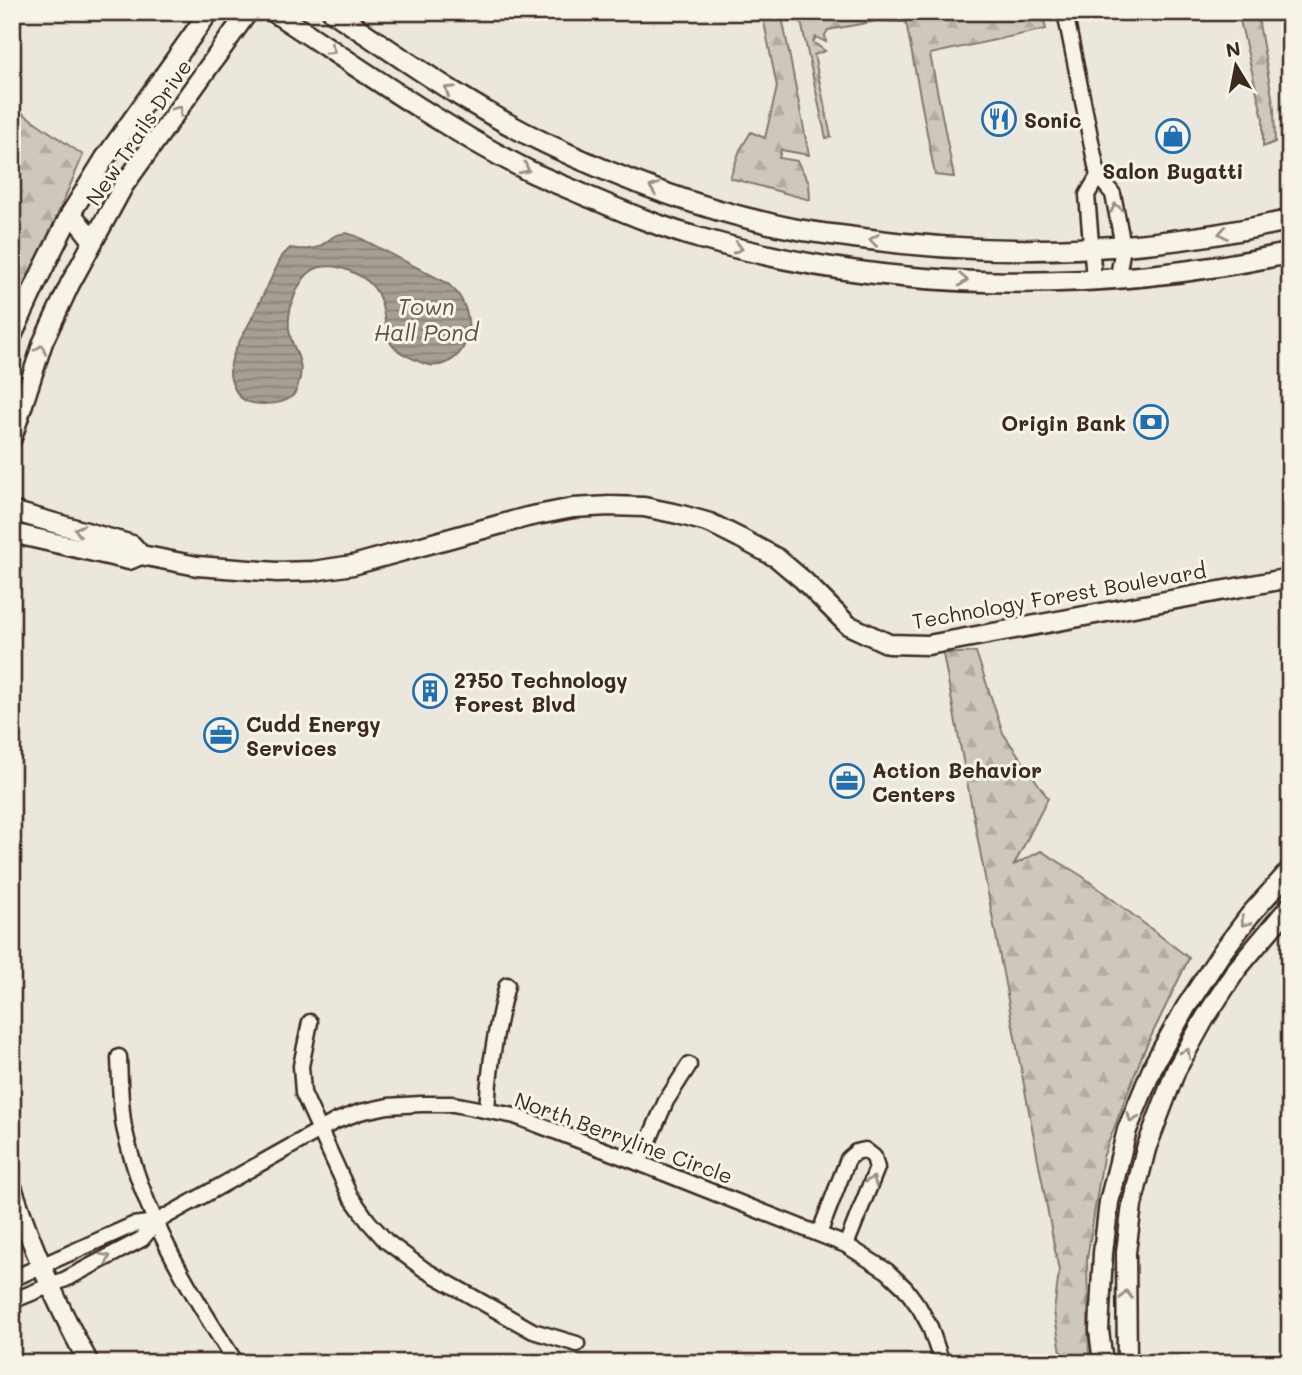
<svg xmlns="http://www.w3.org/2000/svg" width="1302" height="1375" font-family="Mali,sans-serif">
  <defs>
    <pattern id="forest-firs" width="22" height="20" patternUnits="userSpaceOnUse" patternTransform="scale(1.75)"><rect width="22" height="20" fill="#cec8bc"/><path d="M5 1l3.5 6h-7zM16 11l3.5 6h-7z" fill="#b2aca1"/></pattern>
    <pattern id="water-rules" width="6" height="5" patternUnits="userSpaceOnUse" patternTransform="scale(1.75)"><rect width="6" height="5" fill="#a89f93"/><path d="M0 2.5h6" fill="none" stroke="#8a8277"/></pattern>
  </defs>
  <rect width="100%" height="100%" fill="#ece7dc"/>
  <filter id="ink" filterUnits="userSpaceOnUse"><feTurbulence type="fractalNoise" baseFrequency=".0143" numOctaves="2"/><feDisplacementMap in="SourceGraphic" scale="14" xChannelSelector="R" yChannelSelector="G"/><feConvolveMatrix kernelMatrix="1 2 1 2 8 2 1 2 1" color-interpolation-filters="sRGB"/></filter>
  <g filter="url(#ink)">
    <g fill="url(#forest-firs)" stroke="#84796d" stroke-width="2">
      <path d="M762,12H781L809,155L781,150L779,158L797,161L809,183L810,200L730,178L740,150L751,132L765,138L777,87Z"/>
      <path d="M799,12H838L840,19L876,12H1042L1046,29L930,54L954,177L935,175L906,22L877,21L828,30L825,35L826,42L816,37L813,42L825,51L814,55L831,137L826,138Z"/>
      <path d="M1238,12H1257L1274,108L1275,142L1263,147V118Z"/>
      <path d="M12,106L83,155L12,321Z"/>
      <path d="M976,652L1003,733L1048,798L1014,865L1041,851L1082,876L1189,958L1143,1053L1103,1157L1087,1259L1089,1363H1063L1054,1312L1059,1271L943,654Z"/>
    </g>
    <path fill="url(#water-rules)" stroke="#7c7064" stroke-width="2" d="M346,233L356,236L447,283C452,288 458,292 461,299C473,320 471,352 446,363C435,368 426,365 416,360C407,356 395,351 390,342C387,338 387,332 386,327C382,300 379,283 352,272C342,267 332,265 321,267C299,271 287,309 289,329C291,350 307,360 298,385C297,390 294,395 290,398C281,405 253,406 244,400C236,395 230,381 230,372C230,353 244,335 252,318C262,297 272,277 282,256L290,248C300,249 311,251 320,246C332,240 330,235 346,233Z"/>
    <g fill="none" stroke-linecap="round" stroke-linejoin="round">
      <g stroke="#3b2a1e" stroke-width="19">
        <g id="minor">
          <path d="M1065,12L1098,176L1113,194L1123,246L1118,277"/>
          <path d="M1094,279L1087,195L1098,176"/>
          <path d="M310,1022L301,1066L303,1093L349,1194L368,1221L386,1241L425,1270L533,1331L577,1344"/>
          <path d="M119,1057C120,1080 120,1104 124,1127C142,1213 189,1290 236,1363"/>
          <path d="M487,1110C489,1067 496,1026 507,985"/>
          <path d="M639,1163L666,1101L689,1065"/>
          <path d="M819,1234L848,1159L856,1152L865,1150L874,1157L877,1168L846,1245"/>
          <path d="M12,1279L133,1225L156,1222"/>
          <path d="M12,1301L66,1279L142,1239L156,1222L336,1121L360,1112L388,1106L421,1104H453L515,1116L639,1163L846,1245L887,1271L905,1288L919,1307L930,1327L942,1363"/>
        </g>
      </g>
      <g stroke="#3b2a1e" stroke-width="23">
        <g id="tertiary">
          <path d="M71,213L93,241"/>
          <path d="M12,336L42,271L71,213L105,158L209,12"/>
          <path d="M12,438L43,342L70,284L124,185L248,12"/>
          <path d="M12,511L132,545L141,555L197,566L277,572L313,571L353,565L527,517L573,508L610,506L644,507L678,514L710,523L740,538L777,558L803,580L848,625L889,644L928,645L1290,578"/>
          <path d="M12,533L129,560L141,555"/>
          <path d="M12,1187C32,1248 58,1307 89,1363"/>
          <path d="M1103,1363L1099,1330L1103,1253L1109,1202L1127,1130L1155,1062L1186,1007L1220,955L1250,915L1290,870"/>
          <path d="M1127,1363L1126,1252L1132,1205L1146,1149L1176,1070L1205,1018L1237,969L1290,906"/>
        </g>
      </g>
      <g stroke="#3b2a1e" stroke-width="24">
        <g id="secondary">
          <path d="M274,12C358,67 439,125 527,170C545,179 564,186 582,194C620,210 659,227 699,238C890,293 1096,295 1290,253"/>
          <path d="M333,12C402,58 470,107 545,143C624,181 709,212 795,229C816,233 837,235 858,238C1002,258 1148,252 1290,220"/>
        </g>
      </g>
      <use href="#minor" stroke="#f7f3e8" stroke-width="14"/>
      <use href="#tertiary" stroke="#f7f3e8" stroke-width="18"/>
      <use href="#secondary" stroke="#f7f3e8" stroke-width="19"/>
    </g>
    <defs><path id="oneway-chevron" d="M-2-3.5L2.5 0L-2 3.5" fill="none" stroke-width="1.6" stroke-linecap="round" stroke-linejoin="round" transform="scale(1.75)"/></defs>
    <g stroke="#998e83">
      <use href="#oneway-chevron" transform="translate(331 50) rotate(33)"/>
      <use href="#oneway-chevron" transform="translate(449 90) rotate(-146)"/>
      <use href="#oneway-chevron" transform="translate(178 110) rotate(-54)"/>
      <use href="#oneway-chevron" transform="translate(525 169) rotate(27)"/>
      <use href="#oneway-chevron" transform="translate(654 188) rotate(-160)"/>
      <use href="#oneway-chevron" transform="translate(1116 208) rotate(-101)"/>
      <use href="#oneway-chevron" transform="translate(1223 233) rotate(171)"/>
      <use href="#oneway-chevron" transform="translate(874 240) rotate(-172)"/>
      <use href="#oneway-chevron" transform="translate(738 248) rotate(14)"/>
      <use href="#oneway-chevron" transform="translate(963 280) rotate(3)"/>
      <use href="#oneway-chevron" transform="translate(41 349) rotate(-71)"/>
      <use href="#oneway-chevron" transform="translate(79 530) rotate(-164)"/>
      <use href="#oneway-chevron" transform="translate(1245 922) rotate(127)"/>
      <use href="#oneway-chevron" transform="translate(1186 1053) rotate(-61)"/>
      <use href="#oneway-chevron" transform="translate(1132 1118) rotate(112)"/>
      <use href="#oneway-chevron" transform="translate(872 1181) rotate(-68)"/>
      <use href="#oneway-chevron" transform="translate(106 1258) rotate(-28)"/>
      <use href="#oneway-chevron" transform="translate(1126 1295) rotate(-90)"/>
    </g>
  </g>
  <defs>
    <g id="restaurant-ring" transform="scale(1.75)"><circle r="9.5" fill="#f7f3e8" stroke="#1f6fb2" stroke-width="1.5"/><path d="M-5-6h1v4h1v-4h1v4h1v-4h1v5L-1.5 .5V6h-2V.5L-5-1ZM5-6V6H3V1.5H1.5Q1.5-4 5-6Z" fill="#1f6fb2"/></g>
    <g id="shop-ring" transform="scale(1.75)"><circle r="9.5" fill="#f7f3e8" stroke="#1f6fb2" stroke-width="1.5"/><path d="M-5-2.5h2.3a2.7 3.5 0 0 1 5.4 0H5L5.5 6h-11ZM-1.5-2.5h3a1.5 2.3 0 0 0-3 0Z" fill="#1f6fb2"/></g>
    <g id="bank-ring" transform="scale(1.75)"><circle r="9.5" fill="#f7f3e8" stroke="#1f6fb2" stroke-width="1.5"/><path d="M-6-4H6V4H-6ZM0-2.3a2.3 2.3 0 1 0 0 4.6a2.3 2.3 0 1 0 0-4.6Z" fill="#1f6fb2"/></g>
    <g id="building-ring" transform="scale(1.75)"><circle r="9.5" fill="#f7f3e8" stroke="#1f6fb2" stroke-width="1.5"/><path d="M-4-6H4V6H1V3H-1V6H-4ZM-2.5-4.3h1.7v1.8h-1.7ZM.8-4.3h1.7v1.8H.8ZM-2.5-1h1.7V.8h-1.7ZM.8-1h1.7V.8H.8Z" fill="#1f6fb2"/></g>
    <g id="office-ring" transform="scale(1.75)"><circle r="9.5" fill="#f7f3e8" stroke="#1f6fb2" stroke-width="1.5"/><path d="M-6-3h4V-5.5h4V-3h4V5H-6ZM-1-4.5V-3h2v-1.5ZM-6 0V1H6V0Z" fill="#1f6fb2"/></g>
  </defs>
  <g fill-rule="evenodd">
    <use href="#restaurant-ring" x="999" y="119"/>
    <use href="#shop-ring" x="1173" y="136"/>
    <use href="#bank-ring" x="1151" y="422"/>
    <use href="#building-ring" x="430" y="691"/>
    <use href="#office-ring" x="221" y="735"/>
    <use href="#office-ring" x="847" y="781"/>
  </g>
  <g text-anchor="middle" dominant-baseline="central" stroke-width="6" stroke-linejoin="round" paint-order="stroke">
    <g font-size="21" font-weight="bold" fill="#3b2a1e" stroke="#f7f3e8" text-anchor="start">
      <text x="1024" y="119">Sonic</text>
      <text x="1173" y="170" text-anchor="middle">Salon Bugatti</text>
      <text x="1126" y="422" text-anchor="end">Origin Bank</text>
      <text x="454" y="679">2750 Technology<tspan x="454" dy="24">Forest Blvd</tspan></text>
      <text x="246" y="723">Cudd Energy<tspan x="246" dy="24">Services</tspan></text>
      <text x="872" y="769">Action Behavior<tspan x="872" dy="24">Centers</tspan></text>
    </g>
    <g font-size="21" fill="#3b2a1e" stroke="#f7f3e8">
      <text transform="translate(138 132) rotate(-56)">New Trails Drive</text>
      <text transform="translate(1059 595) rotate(-10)">Technology Forest Boulevard</text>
      <text transform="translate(624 1137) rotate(20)">North Berryline Circle</text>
    </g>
    <g font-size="23" font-style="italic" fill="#615347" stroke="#f7f3e8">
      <text x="426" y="306">Town<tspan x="426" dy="26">Hall Pond</tspan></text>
    </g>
  </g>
  <rect width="1302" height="1375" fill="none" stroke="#f7f3e8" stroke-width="42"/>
  <rect x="21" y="21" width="1260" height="1333" fill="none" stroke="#3b2a1e" stroke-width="2.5" filter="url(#ink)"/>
  <g transform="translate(1236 66) rotate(350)" stroke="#f7f3e8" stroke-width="5" paint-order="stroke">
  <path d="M0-5L12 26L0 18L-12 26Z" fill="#3b2a1e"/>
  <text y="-10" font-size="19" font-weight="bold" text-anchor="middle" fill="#3b2a1e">N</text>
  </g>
</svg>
